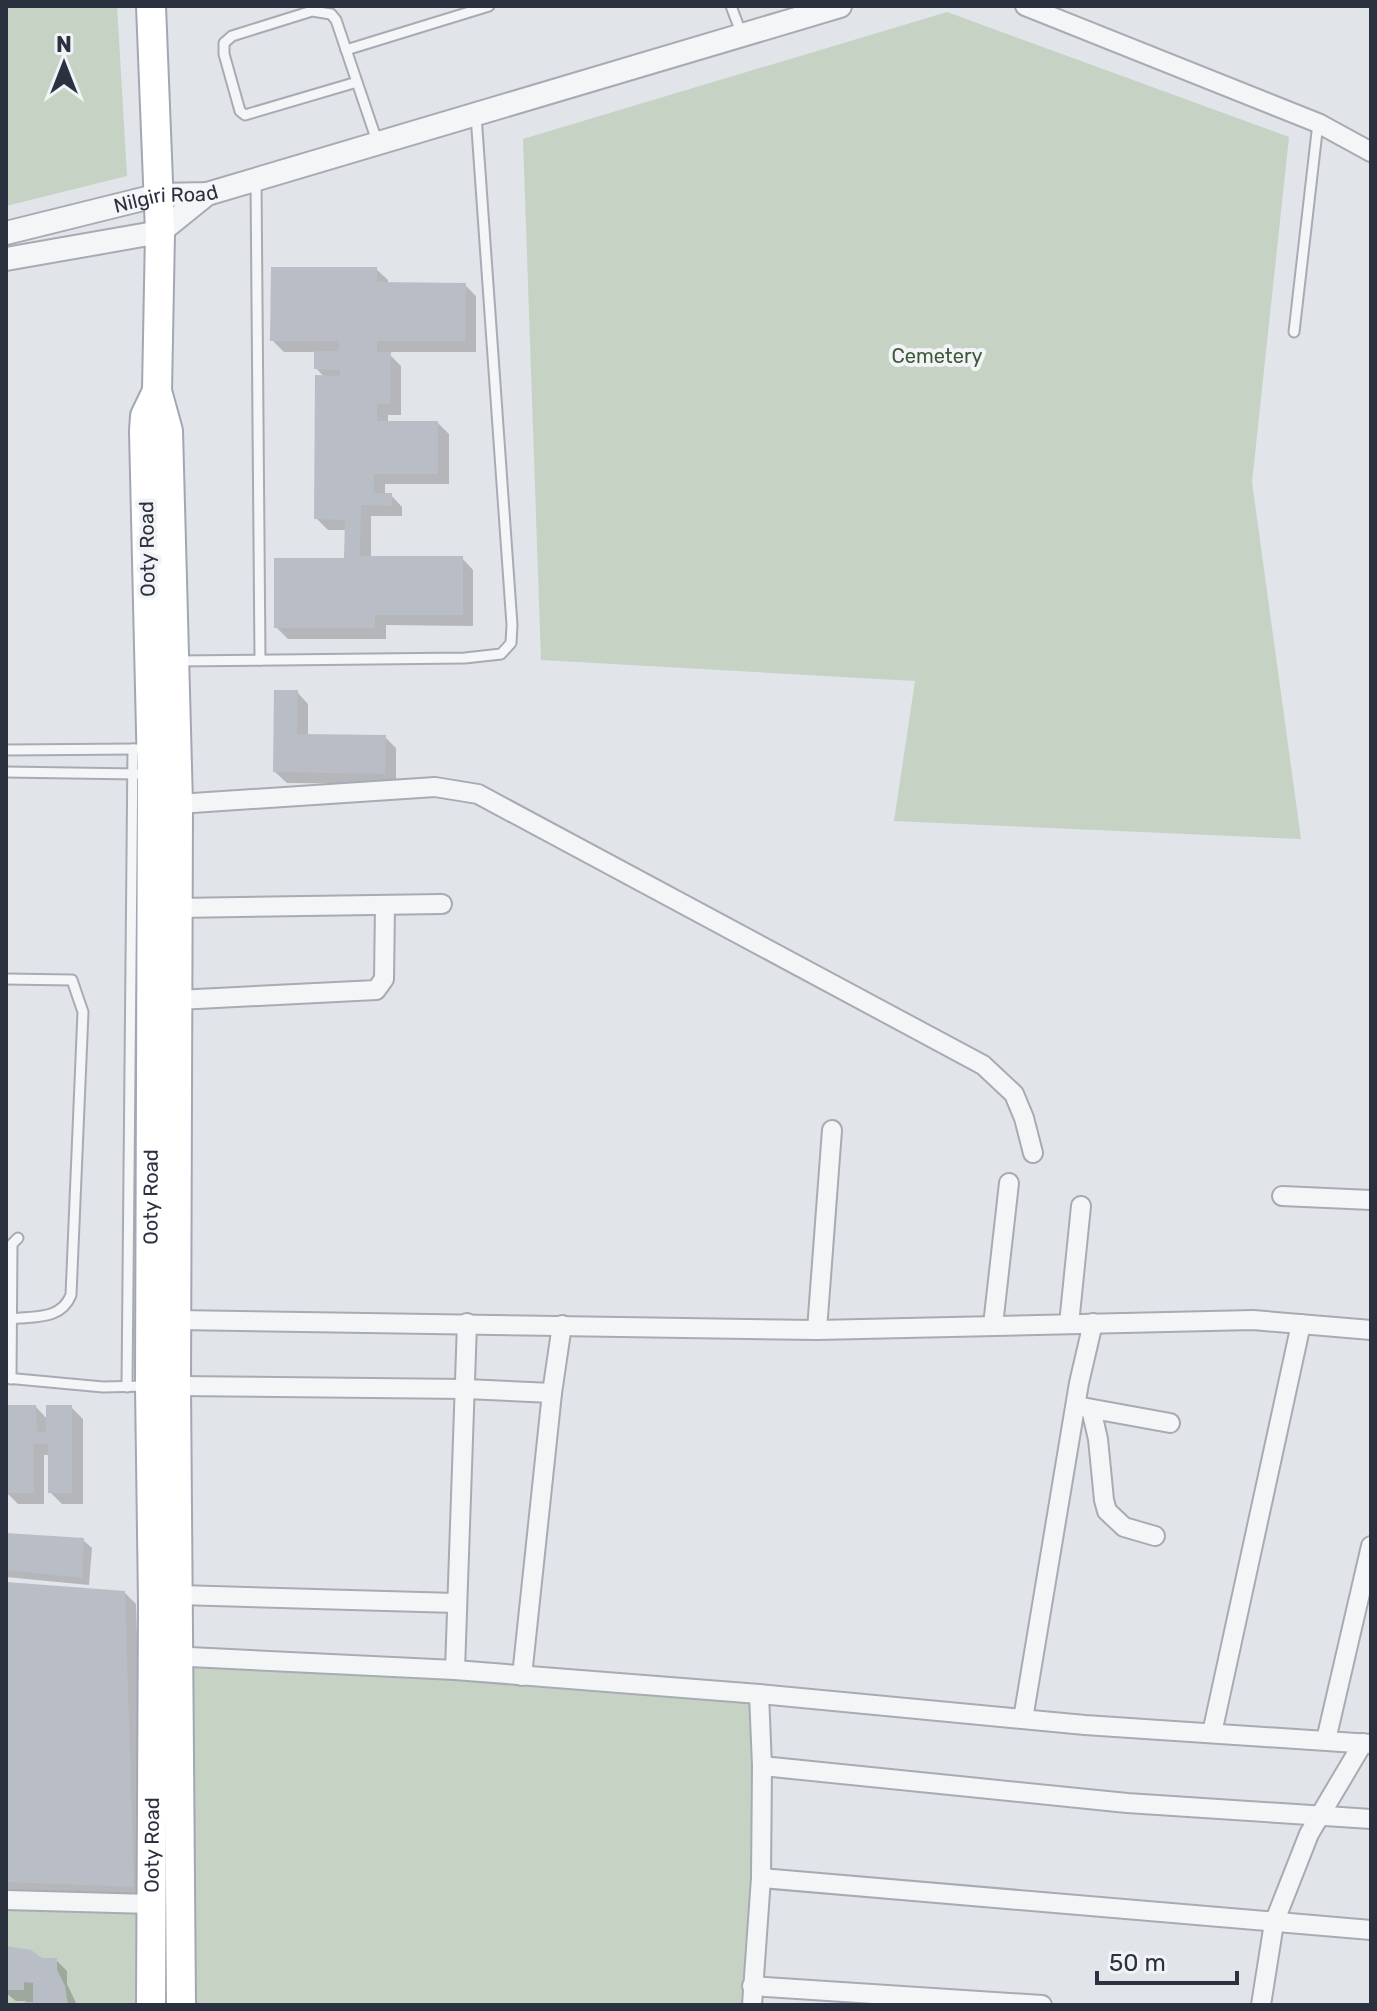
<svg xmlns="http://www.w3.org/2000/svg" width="1377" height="2011" font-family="Rubik,sans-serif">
  <rect width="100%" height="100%" fill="#e1e4e9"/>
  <g fill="#c6d2c3">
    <path d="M6,6H117L127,176L6,206Z"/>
    <path d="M947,12L1289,137L1252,482L1301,839L894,821L915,681L541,660L523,139Z"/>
    <path d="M179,1657L759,1694L757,2005H177Z"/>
    <path d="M6,1901L151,1904V2005H6Z"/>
  </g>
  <g fill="#0003">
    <path d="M376,269L388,280V284L465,285L476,296V352H387L401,366V415H388V423H438L449,434V484H385V495H391L402,507V516H371V558H462L473,570V626L386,625V639H288L276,627L346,560L347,530H328L316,518L325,378L316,368V352H284L272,340Z"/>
    <path d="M297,692L308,704V736L385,737L396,748V784L287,783L275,772Z"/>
    <path d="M6,1407H36L48,1420L71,1407L83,1419V1504H62L50,1492V1455H44V1504H18L6,1492Z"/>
    <path d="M6,1535L83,1540L92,1548L89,1585L6,1577Z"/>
    <path d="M6,1584L125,1593L136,1604L145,1898L6,1892Z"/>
    <path d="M6,1948L42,1960H56L67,1971V1984L77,2005H26V2001H16L6,1993Z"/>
  </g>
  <g fill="#b9bdc5">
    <path d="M271,267H377V282L466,283L465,341H377V352H391L390,404H377V421H438V474H374V493H392V506L361,505L360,556H463V615H375V628H274V558H344L345,520L314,519L315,375L340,376V370L314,369V351H339V341H270Z"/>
    <path d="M274,690H298L297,734L386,735L385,774L273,772Z"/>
    <path d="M6,1405H36L37,1432H46V1405H72V1493H48V1444H33L34,1493H6Z"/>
    <path d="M6,1533L84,1538L82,1578L6,1570Z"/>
    <path d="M6,1582L125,1591L134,1887L6,1882Z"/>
    <path d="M6,1946L31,1950L42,1958H57V1970L65,1986L68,2005H24V2002H33V1983L24,1982V1990H6Z"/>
  </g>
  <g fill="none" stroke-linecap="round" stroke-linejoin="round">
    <g stroke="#a7abb3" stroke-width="13">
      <g id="service">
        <path d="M731,6L742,35"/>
        <path d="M346,50L489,6"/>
        <path d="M357,82L245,115L240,111L224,54V43L232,36L312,11L331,14L336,20L378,144"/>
        <path d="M256,180L260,660"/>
        <path d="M1294,332L1318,123"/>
        <path d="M177,661L465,658L501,654L511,643L512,625L476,115"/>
        <path d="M6,750L136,749"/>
        <path d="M6,772L137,774"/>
        <path d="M6,979L72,980L83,1012L71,1295C61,1320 35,1316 11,1319"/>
        <path d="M6,1378L103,1387L146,1386"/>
        <path d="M11,1379L12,1244L18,1238"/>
        <path d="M127,1387L133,749"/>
      </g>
    </g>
    <g stroke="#a7abb3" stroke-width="22">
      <g id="minor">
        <path d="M1025,6L1318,123L1371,152"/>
        <path d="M178,804L435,787L478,794L983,1065L1014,1094L1024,1118L1033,1153"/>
        <path d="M177,908L442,904"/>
        <path d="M177,1000L376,990L384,979L385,905"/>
        <path d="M1282,1196L1371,1200"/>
        <path d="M177,1320L817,1330L1253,1320L1371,1330"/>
        <path d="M1069,1324L1081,1206"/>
        <path d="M993,1325L1009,1183"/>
        <path d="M817,1330L832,1130"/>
        <path d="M176,1386L466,1389L552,1393"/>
        <path d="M1082,1407L1170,1423"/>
        <path d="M1091,1409L1098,1439L1104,1500L1107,1511L1124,1527L1155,1536"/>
        <path d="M179,1595L456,1603"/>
        <path d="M169,1656L455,1670L759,1694L1085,1725L1371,1744"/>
        <path d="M455,1670L467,1323"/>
        <path d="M522,1676L552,1393L562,1325"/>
        <path d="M1023,1719L1079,1383L1093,1323"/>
        <path d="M1212,1733L1301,1324"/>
        <path d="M1326,1740L1371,1546"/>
        <path d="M762,1766L1127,1803L1371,1819"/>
        <path d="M761,1878L1371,1930"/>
        <path d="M6,1900L151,1904"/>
        <path d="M752,1986L1042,2005"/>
        <path d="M752,2005L761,1878L762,1766L759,1694"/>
        <path d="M1261,2005L1274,1923L1309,1834L1363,1743"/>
      </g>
    </g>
    <g stroke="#a7abb3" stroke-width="26">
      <g id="tertiary">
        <path id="s1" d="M6,233L159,195L207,194L840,6"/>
        <path d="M6,259L160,232L207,194"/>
      </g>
    </g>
    <g stroke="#a2a7b3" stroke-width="32">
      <g id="primary">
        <path d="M151,6L160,232L157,391L168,431L178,804L176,1386L181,2005"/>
        <path id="s2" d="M151,2005L153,1604L150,1386L152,774L144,431L145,416L157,391"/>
      </g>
    </g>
    <use href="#service" stroke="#f4f5f7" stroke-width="9"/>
    <use href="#minor" stroke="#f4f5f7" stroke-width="18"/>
    <use href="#tertiary" stroke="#f4f5f7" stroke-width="22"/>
    <use href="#primary" stroke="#fff" stroke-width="28"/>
  </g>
  <g text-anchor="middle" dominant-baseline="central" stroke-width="8" stroke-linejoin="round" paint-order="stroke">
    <g font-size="20" fill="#2b313f" stroke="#f1f3f6">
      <text stroke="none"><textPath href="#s1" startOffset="164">Nilgiri Road</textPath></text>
      <text transform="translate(147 549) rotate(-91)">Ooty Road</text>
      <text stroke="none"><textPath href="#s2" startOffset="808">Ooty Road</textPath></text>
      <text stroke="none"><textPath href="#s2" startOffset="160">Ooty Road</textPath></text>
    </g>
    <g font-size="20" fill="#3d593a" stroke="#f1f3f6">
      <text x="937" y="356">Cemetery</text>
    </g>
  </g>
  <rect width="1377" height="2011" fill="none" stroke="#2b313f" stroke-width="16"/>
  <g transform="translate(64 64)" stroke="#f1f3f6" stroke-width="6" paint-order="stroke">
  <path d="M0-6L14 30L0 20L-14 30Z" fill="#2b313f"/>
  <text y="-12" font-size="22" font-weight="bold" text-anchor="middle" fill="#2b313f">N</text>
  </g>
  <path d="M1097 1971v12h140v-12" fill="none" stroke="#2b313f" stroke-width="4"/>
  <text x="1109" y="1971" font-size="24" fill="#2b313f" stroke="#f1f3f6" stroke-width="6" paint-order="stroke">50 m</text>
</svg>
